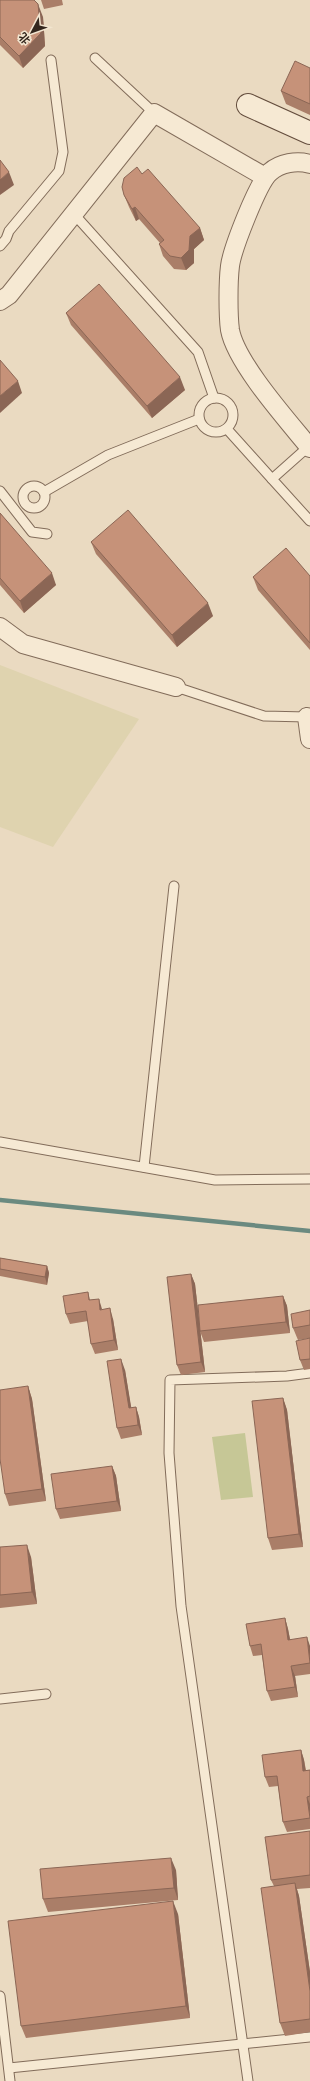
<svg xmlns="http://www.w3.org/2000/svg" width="310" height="2081" font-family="'PT Serif','Noto Sans SC',serif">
  <rect width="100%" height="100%" fill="#eadac1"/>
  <path fill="#dfd3af" d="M0,665L139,719L53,847L0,827Z"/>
  <path fill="#c6c796" d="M245,1433L253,1497L221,1500L212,1437Z"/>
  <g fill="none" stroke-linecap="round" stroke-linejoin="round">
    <path stroke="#6b8a80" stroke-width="4.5" d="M0,1200L310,1231"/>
    <g stroke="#826c5a" stroke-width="11">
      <g id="lane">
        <path d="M95,58L154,113"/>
        <path d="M74,214L198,352L214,398"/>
        <path d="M0,246L6,239L9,231L59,171L63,152L51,60"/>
        <circle cx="216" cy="415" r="17"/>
        <path d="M227,429L272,479"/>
        <path d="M309,446L272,479L310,521"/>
        <circle cx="34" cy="497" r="11"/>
        <path d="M0,491L32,532L47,534"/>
        <path d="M44,492L108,455L199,419"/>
        <path d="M176,687L264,716L307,717L309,715"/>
        <path d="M0,1142L215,1180L310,1179"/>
        <path d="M144,1167L174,886"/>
        <path d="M0,1699L46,1694"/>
        <path d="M0,1996L10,2081"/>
        <path d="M9,2068L310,2037"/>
        <path d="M248,2081L181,1606L169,1453L170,1380L287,1376L310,1373"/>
      </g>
    </g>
    <g stroke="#826c5a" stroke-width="20">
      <g id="street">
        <path d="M310,164C297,160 280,163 270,172C258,182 232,250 230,266C228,282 228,315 230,330C236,363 288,421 310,448"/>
        <path d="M0,301L9,295L154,113L265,177"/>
        <path d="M0,627L23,644L176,687"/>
        <path d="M307,717L310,739"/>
      </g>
    </g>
    <g stroke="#644d3d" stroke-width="24">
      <path id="secondary" d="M248,105L310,133"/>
    </g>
    <use href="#lane" stroke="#f6e9d3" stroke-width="9"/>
    <use href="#street" stroke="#f6e9d3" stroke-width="18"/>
    <use href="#secondary" stroke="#f6e9d3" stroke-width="22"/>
  </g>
  <g fill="#aa7e68">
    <path d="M0,0L43,17L45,46L23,68L0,45Z"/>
    <path d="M41,0H62L63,5L44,9Z"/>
    <path d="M310,68V115L286,104L281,91Z"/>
    <path d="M142,174L200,228L204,240L194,249V263L186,270L174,269L163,256L159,244L160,243L139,219L136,221L129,207L124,195Z"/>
    <path d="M66,313L185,390L152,418L71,325Z"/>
    <path d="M0,513L56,585L24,613L0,585Z"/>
    <path d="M91,542L213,616L177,647L96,554Z"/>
    <path d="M310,576V650L258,590L253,577Z"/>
    <path d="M0,1258L47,1266L49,1273L47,1285L0,1276Z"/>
    <path d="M191,1274L195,1284L205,1372L181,1375L177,1365Z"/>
    <path d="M88,1292L90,1300L113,1319L118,1350L95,1354L91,1344L88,1321L70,1324L66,1314Z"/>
    <path d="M283,1296L287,1306L290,1333L204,1342L200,1331Z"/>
    <path d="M310,1310V1338L298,1340L293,1328Z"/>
    <path d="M310,1338V1369L304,1370L300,1360Z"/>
    <path d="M125,1370L131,1408L136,1407L139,1417L142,1435L121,1439L117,1428Z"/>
    <path d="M28,1386L32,1399L46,1501L9,1506L5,1494Z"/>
    <path d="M283,1398L287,1410L303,1547L272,1550L268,1538Z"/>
    <path d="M112,1466L116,1476L121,1511L60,1519L56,1509Z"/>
    <path d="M0,1547L31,1557L37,1604L0,1608Z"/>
    <path d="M285,1618L288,1629L290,1639L310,1646V1674L295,1676L298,1697L271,1701L267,1691L262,1655L253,1656L250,1646Z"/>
    <path d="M301,1750L304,1760L306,1770H310V1829L287,1832L283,1822L278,1786L269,1787L265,1777Z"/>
    <path d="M310,1831V1888L297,1889L299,1896L310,1972V2032L285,2036L280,2023L274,1886L271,1880Z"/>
    <path d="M176,1870L178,1900L48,1912L43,1899Z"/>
    <path d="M178,1914L190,2018L26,2038L21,2026Z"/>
  </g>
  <g fill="#8b6655">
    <path d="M38,4L43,17L45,46L23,68L19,56Z"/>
    <path d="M9,172L14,185L0,195V180Z"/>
    <path d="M135,207L139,219L136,221L132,209Z"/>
    <path d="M200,228L204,240L194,249V263L186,270L181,258L190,236Z"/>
    <path d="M180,377L185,390L152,418L147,406Z"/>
    <path d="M18,381L22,393L0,413V396Z"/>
    <path d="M52,573L56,585L24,613L20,601Z"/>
    <path d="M208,603L213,616L177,647L172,635Z"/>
    <path d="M47,1266L49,1273L47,1285L45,1277Z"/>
    <path d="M191,1274L195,1284L205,1372L201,1362Z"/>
    <path d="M283,1296L287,1306L290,1333L286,1322Z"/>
    <path d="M99,1299L102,1309L100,1310Z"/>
    <path d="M110,1308L113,1319L118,1350L114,1340Z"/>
    <path d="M121,1359L125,1370L133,1418L129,1408Z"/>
    <path d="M28,1386L32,1399L46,1501L42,1489Z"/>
    <path d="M283,1398L287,1410L303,1547L299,1534Z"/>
    <path d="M136,1407L139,1417L142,1435L138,1425Z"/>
    <path d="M112,1466L116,1476L121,1511L117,1501Z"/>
    <path d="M27,1545L31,1557L37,1604L32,1592Z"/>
    <path d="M285,1618L288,1629L292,1650L288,1640Z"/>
    <path d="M307,1637L310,1646V1660Z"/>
    <path d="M291,1666L295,1676L298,1697L295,1687Z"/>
    <path d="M301,1750L304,1760L307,1781L303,1771Z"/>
    <path d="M307,1797L310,1804V1816Z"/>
    <path d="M171,1858L176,1870L178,1900L174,1888Z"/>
    <path d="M295,1883L299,1896L310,1972V1991Z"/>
    <path d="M173,1901L178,1914L190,2018L186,2006Z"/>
  </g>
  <g fill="#c69279" stroke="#8b6655">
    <path d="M0,0H34L38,4L41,33L19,56L0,37Z"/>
    <path d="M295,61L310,68V104L281,91Z"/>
    <path d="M0,160L9,172L0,180Z"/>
    <path d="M137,167L142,174L148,169L200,228L190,236L189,250L181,258L170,256L159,244L164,240L135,207L132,209L124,195L122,187L124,178Z"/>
    <path d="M99,284L180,377L147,406L66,313Z"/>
    <path d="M0,360L18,381L0,396Z"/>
    <path d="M128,510L208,603L172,635L91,542Z"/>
    <path d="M0,513L52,573L20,601L0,578Z"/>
    <path d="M286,548L310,576V643L253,577Z"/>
    <path d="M0,1258L47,1266L45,1277L0,1269Z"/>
    <path d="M191,1274L201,1362L177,1365L167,1277Z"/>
    <path d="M88,1292L89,1300L99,1299L100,1310L110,1308L114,1340L91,1344L86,1311L66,1314L63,1296Z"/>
    <path d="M283,1296L286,1322L200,1331L198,1305Z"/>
    <path d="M310,1310V1325L293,1328L291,1314Z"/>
    <path d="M310,1338V1359L300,1360L296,1341Z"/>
    <path d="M121,1359L129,1408L136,1407L138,1425L117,1428L107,1361Z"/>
    <path d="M28,1386L42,1489L5,1494L0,1459V1390Z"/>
    <path d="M283,1398L299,1534L268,1538L252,1401Z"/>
    <path d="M112,1466L117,1501L56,1509L51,1474Z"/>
    <path d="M27,1545L32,1592L0,1595V1547Z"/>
    <path d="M285,1618L288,1640L307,1637L310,1663L291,1666L295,1687L267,1691L261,1644L250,1646L246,1624Z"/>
    <path d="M301,1750L303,1771L310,1770V1796L307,1797L310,1818L283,1822L277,1776L265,1777L262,1755Z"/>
    <path d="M310,1831V1875L271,1880L265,1837Z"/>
    <path d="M171,1858L174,1888L43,1899L40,1869Z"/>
    <path d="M295,1883L310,1991V2019L280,2023L261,1888Z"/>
    <path d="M173,1901L186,2006L21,2026L8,1921Z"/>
  </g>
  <g transform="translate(32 32) rotate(229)" stroke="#f2e5d0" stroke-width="3" paint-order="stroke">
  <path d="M0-3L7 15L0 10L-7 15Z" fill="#33261d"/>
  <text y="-6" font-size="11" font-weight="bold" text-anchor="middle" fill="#33261d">北</text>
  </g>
</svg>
